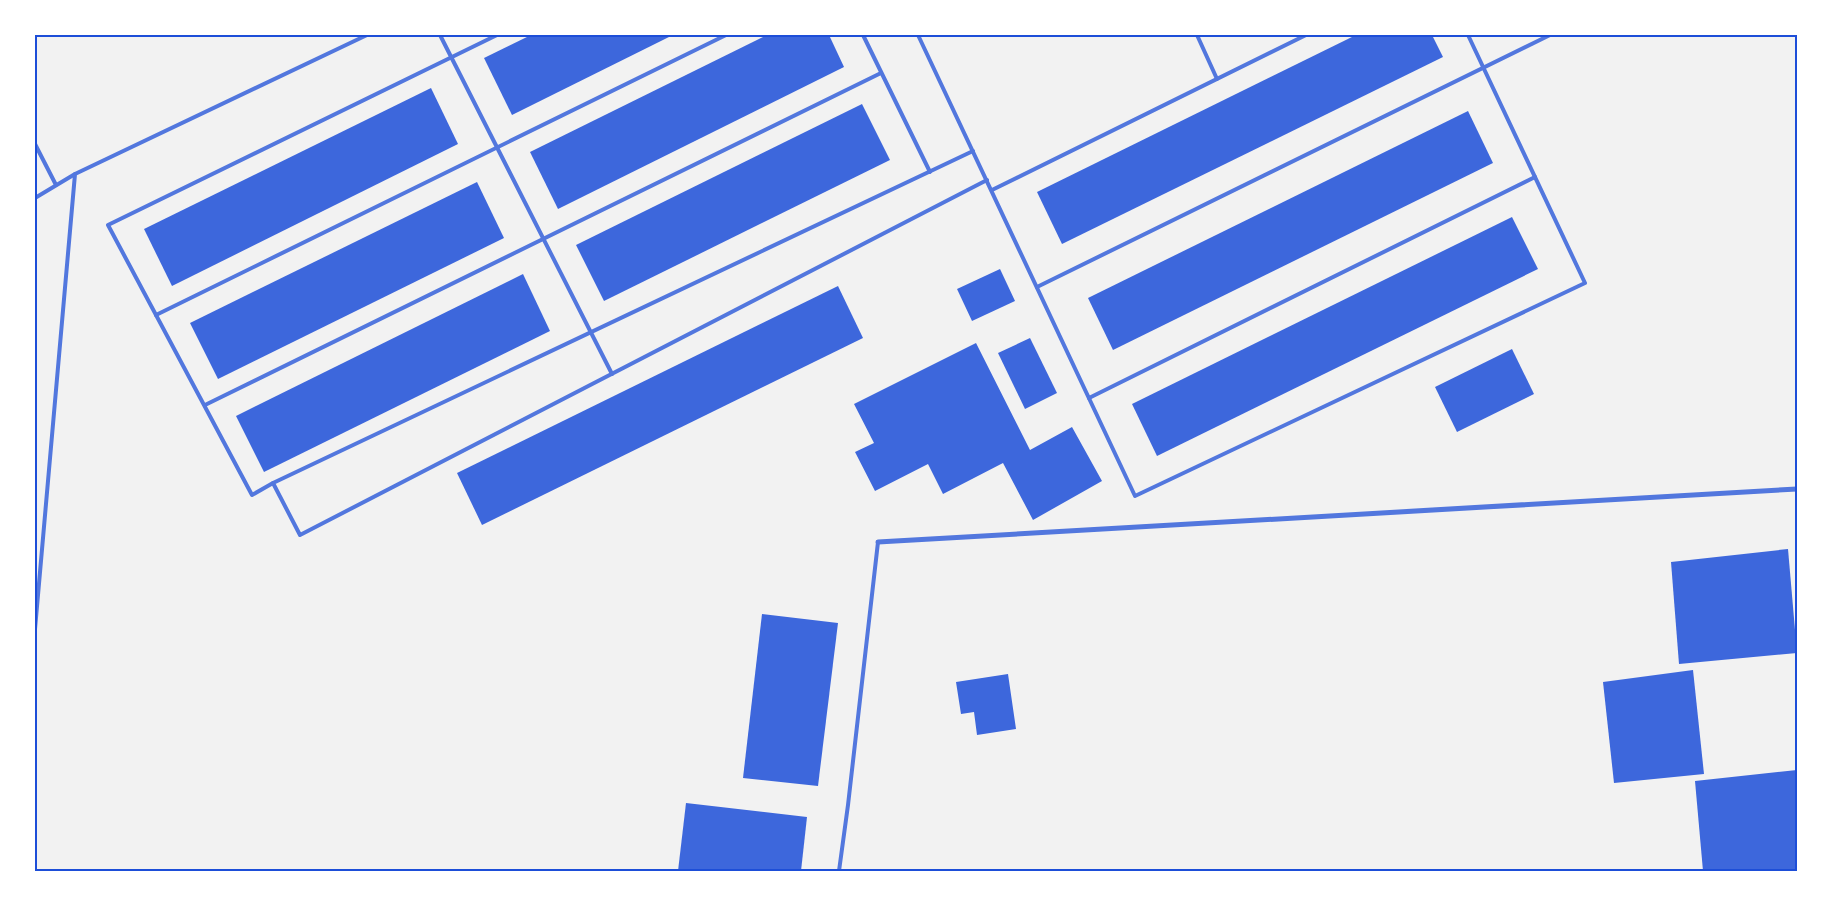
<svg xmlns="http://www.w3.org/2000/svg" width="1832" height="906" font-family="Cabin,sans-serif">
  <rect width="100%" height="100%" fill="#f2f2f2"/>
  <g fill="#3d67dc">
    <path d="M531,35H673L512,115L484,58Z"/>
    <path d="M767,35H829L844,67L558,209L530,152Z"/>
    <path d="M1356,35H1432L1443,57L1062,244L1037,192Z"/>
    <path d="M431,88L458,144L172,286L144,229Z"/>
    <path d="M862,104L890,160L604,301L576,245Z"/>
    <path d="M1468,111L1493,163L1113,350L1088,298Z"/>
    <path d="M477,182L504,238L218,379L190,323Z"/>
    <path d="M1512,217L1538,269L1157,456L1132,404Z"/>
    <path d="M1000,269L1015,301L972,321L957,289Z"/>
    <path d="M523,274L550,331L264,472L236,416Z"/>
    <path d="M838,286L863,338L482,525L457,473Z"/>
    <path d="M1030,338L1057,393L1025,409L998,353Z"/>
    <path d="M976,343L1030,450L1072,427L1102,481L1033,520L1003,463L943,494L928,464L875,491L855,452L874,443L854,404Z"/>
    <path d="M1512,349L1534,394L1457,432L1435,387Z"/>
    <path d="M1788,549L1797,653L1679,664L1671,562Z"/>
    <path d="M762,614L838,623L818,786L743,778Z"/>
    <path d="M1693,670L1704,774L1614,783L1603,682Z"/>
    <path d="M1008,674L1016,729L977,735L974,712L961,714L956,682Z"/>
    <path d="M1797,770V871H1703L1695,781Z"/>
    <path d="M686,803L807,817L801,871H678Z"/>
  </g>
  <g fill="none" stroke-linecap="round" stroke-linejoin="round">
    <g stroke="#5277de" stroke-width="4">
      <path d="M440,35L612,374"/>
      <path d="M863,35L930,172"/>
      <path d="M918,35L1135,496L1585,283L1468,35"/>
      <path d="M1197,35L1217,79"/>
      <path d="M35,144L56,185"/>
      <path d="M973,151L273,483L300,535L987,180"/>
      <path d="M992,190L1306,35"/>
      <path d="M35,198L75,174"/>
      <path d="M1037,287L1550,35"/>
      <path d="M156,315L726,35"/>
      <path d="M1089,398L1535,177"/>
      <path d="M205,405L881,73"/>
      <path d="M273,483L252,495L108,225L497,35"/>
      <path d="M35,629L75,174L367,35"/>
      <path d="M839,871L848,805L878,542"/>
    </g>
    <path stroke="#5277de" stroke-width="5" d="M878,542L1797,489"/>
  </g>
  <rect width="1832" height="906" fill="none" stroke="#ffffff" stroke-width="72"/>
  <rect x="36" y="36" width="1760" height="834" fill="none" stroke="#1d4ed8" stroke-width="2"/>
</svg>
